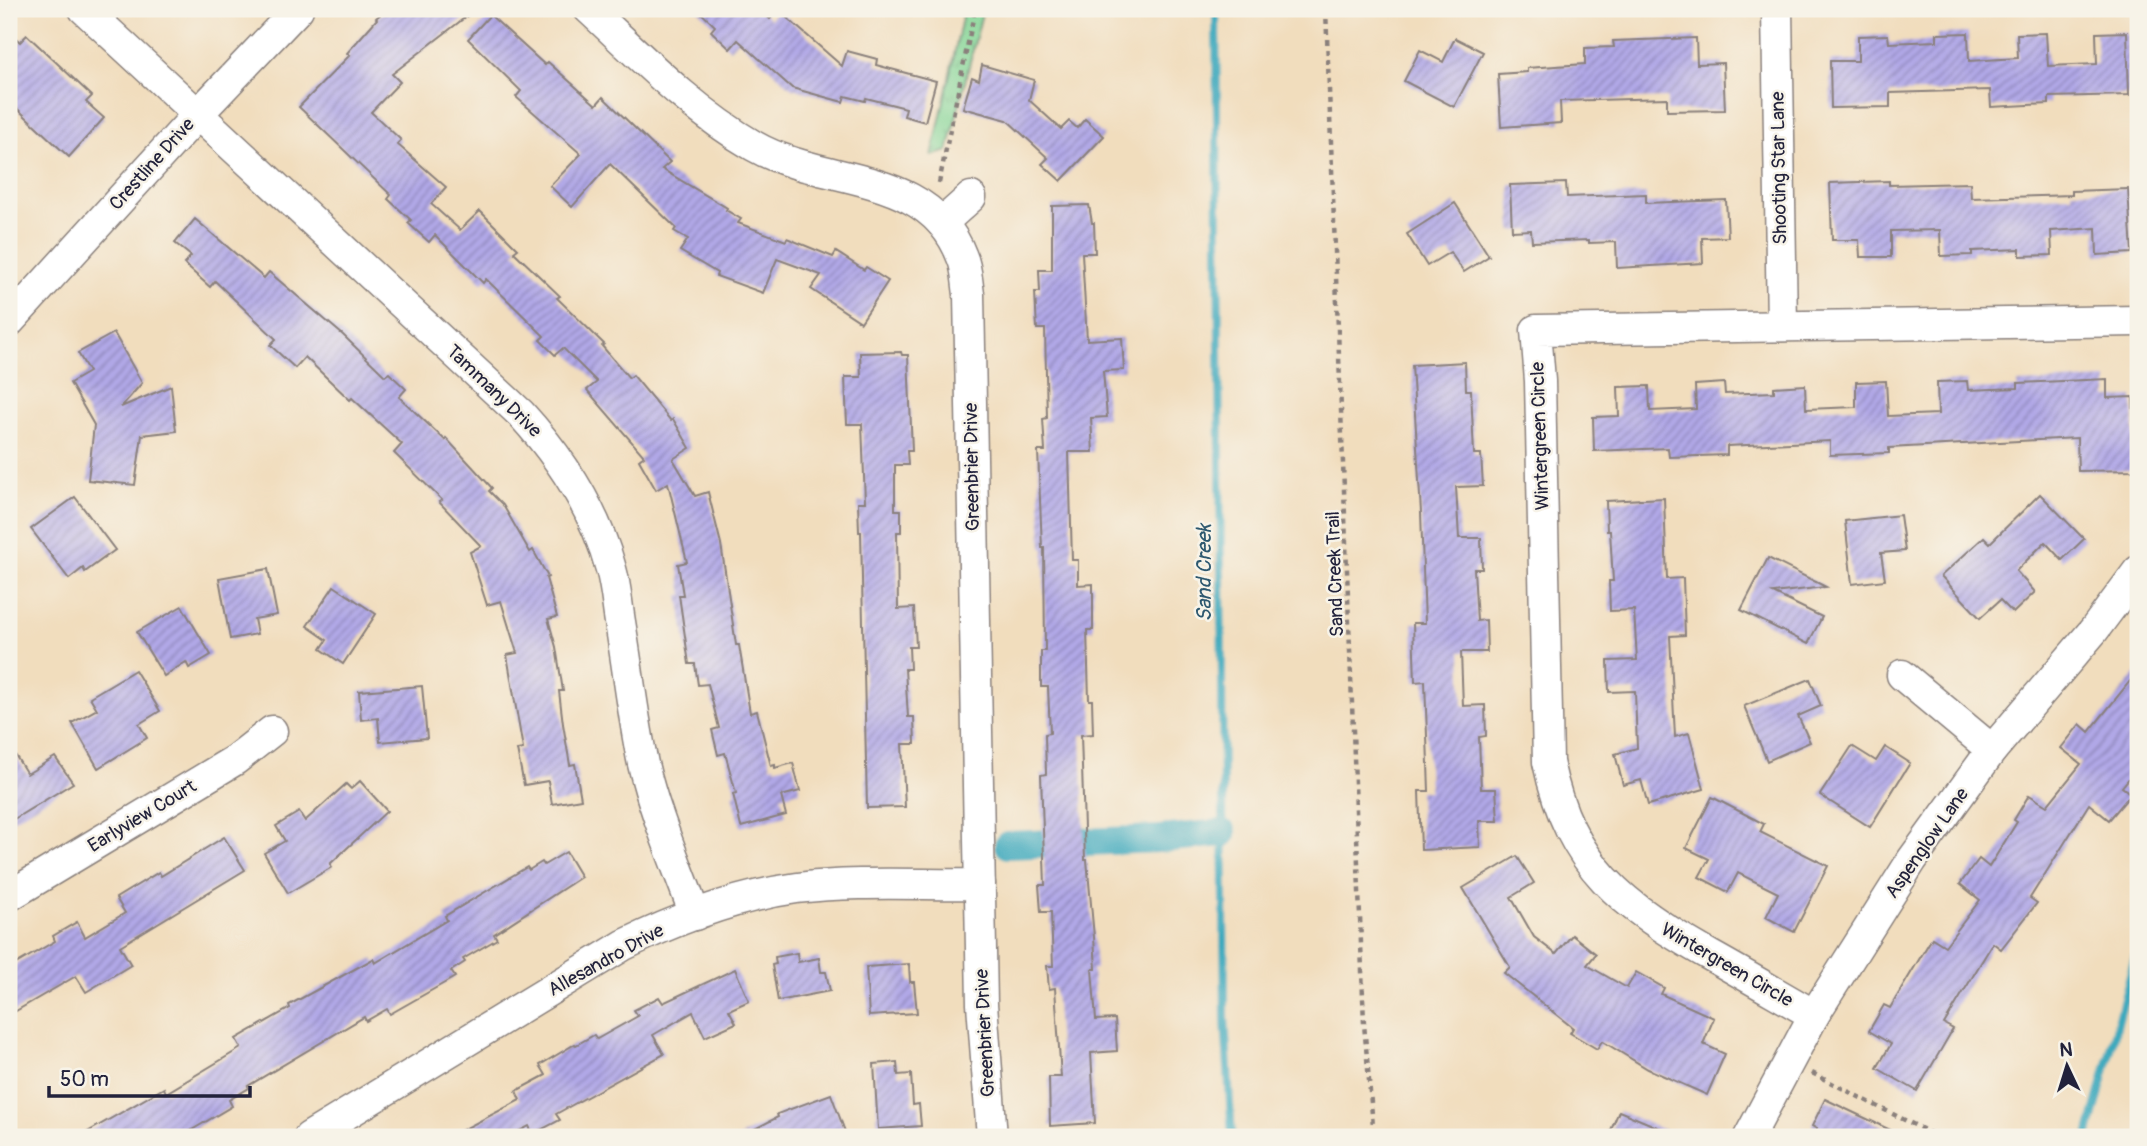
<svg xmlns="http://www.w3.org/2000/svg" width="2147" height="1146" font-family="Pangolin,sans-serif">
  <defs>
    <pattern id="grass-tufts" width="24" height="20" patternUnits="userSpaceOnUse" patternTransform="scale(1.75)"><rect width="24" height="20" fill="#82d494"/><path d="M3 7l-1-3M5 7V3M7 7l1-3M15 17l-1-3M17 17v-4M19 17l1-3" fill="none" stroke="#70b680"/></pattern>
    <pattern id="building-hatch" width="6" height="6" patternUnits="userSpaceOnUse" patternTransform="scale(1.75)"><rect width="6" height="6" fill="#b1a8e7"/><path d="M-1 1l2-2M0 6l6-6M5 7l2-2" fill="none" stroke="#9088bc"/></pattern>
  </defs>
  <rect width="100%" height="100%" fill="#f7f3e8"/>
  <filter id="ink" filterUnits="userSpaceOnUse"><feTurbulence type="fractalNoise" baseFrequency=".0143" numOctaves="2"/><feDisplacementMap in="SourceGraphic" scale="14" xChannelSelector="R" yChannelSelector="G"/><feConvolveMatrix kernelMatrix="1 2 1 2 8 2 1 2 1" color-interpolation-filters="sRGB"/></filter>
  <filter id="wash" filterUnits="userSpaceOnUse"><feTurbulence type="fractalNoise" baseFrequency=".00686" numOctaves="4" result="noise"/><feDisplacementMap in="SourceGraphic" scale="28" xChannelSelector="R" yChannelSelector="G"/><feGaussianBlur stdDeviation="1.57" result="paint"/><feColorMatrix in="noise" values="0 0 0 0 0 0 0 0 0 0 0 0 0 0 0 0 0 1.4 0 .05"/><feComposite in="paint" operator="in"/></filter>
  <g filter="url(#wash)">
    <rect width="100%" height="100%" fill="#f1ddbd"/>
    <path fill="url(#grass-tufts)" stroke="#527b68" stroke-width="2" d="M964,9H983L948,151L932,156Z"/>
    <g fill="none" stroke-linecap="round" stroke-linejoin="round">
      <g stroke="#3ea9bd" stroke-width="8">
        <path d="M1216,9L1225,1018L1232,1137"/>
        <path d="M2088,1137L2135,957L2138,954"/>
      </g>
      <path stroke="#3ea9bd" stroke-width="28" d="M1008,845L1159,839L1223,833"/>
    </g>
    <g id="blocks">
      <g fill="url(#building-hatch)">
        <path d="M387,9H476L392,74L400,82L371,112L401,140L397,144L446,187L431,204L460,230L480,211L518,249L514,252L560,296L557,298L604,344L602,346L629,378L633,375L671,421L673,419L690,448L673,459L695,496L708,492L721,544L736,645H739L750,713L757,711L771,766L775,765V768L793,763L800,791L781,796L786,815L741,827L733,794L736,793L725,753L718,755L712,730L719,728L708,684L698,685L695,664H689L679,595H683L678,564L687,562L668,483L656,490L639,460L644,456L587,390L597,382L563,348L555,355L540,340L544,336L486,279L483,283L435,235L429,242L408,223L411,220L388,199L391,195L299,107L350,55L347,53L377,19L376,18Z"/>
        <path d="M697,9H760L770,19L778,10L842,66L847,51L877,59L876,65L936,81L925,122L904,116L906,108L866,98L865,101L845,96L843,102L792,88L738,40L730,49L711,31L715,26Z"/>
        <path d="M490,15L545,65L548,62L596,105L603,97L670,162L662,169L727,208L726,210L741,219L738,223L786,241L787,238L833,257L836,252L864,270L866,267L888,281L861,322L811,289L821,275L777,259L763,293L716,276L717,273L680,251L688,239L674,231L676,228L610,164L572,207L550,186L581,154L516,97L521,91L468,39Z"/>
        <path d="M9,32L20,42L27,35L92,96L86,102L104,118L69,157L9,101Z"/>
        <path d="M2127,32L2129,95L2049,97V104L1991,107L1990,90L1890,93V107L1831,108L1830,61H1858V36L1888,35L1889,43L1937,41V34L1968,33L1969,61L2018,58L2017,34L2046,33L2048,66L2097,64L2096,33Z"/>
        <path d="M1455,38L1483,52L1454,107L1404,81L1420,50L1443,62Z"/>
        <path d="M1696,38L1697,64L1723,63L1725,110L1667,111V98L1560,101L1561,123L1501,127L1498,74L1527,72V68L1585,64V48L1614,47L1613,41Z"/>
        <path d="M982,65L1034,80L1029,100L1061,129L1069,121L1077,128L1085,119L1104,136L1061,181L1042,164L1048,158L1007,120L963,108L972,77L979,80Z"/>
        <path d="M1889,181V185L1970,183L1971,198L2072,195V191L2128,189L2132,253L2097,255L2096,228L2051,231L2052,255L2020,256V249L1972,251V255L1941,256L1940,230L1891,231V257H1860L1859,240H1832L1830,183Z"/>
        <path d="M1566,183L1567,197L1646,194V203L1726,200L1728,237L1702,238L1703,263L1617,268L1616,242L1589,243V240L1532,242L1531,230L1512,231L1510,185Z"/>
        <path d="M1455,203L1489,256L1464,272L1450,252L1427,266L1407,234Z"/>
        <path d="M1089,205L1092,223H1094L1095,253H1082L1087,340L1122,338L1124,370L1103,371L1107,417L1091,418L1093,452H1069L1072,560H1078V585L1093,584V630H1087L1089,700H1092L1093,734L1081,735L1085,860H1087L1094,937L1096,969H1092L1096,1020L1115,1019L1117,1051L1091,1053L1095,1123L1050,1126L1049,1077H1061L1055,988L1049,989L1047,966H1053L1051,912H1041L1039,885H1045L1041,775L1046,774L1045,734L1050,733L1048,687H1041V651H1045L1044,548H1042L1038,451H1045L1043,419L1047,418L1045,329H1037L1035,292H1040L1039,270H1052V206Z"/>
        <path d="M195,219L264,278L269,272L343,335L385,376L389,373L406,389L399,397L445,440L446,438L492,488L489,491L503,505L530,552L533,550L548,577L546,578L557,617L548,619L556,647L563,691H559L563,724L570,765L575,764L581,799L552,804L548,781L524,785L517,750L523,749L507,655L517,653L501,601L487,605L470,552L481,546L439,502L442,500L394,453L402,444L352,398L350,400L305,357L295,368L270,345L276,339L215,281L210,287L184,264L191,256L175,243Z"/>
        <path d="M114,333L142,383L121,407L171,386L176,431L142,435L135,485L88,480L94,425L70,383L89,372L78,353Z"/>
        <path d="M901,352L902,355H908L912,451H907L908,465H895V510H901V532H897L898,609L914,608L916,647H909L910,669H905L908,717H914L915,744H902L905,807L867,808L861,532H859L858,502H865L862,424H847L845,377H861L860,353Z"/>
        <path d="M1465,362L1466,390H1471L1474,454H1481L1483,486L1456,487L1459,538H1481L1482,569H1474L1477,621L1486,620L1487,652H1461L1463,706L1485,705L1486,736L1479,737L1481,789H1496L1498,821H1479L1480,847L1421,850L1419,791H1429L1425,681L1415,682L1413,623H1425L1421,513L1412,365Z"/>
        <path d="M2107,379V398L2133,397L2135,470L2078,471L2077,438L1889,448V453L1830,455V441L1727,446V455L1669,457L1668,448L1594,451L1593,417L1619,416L1618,387L1649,386L1650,411L1696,409L1695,385L1724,383L1725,394L1774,392V387L1805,385L1806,409L1856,407V382L1886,381L1888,416L1938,414L1937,382L1967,381L1968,390L2018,388V383Z"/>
        <path d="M2040,494L2084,539L2062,560L2045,542L2016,571L2035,592L2013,613L2000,600L1980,618L1941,576L1984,537L1990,543Z"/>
        <path d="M75,497L115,550L85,572L83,568L69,579L31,529Z"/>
        <path d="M1664,498L1667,579L1683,578L1685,635L1670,636L1675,737L1689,733L1704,789L1648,805L1641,780L1623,785L1615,754L1637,748L1635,691L1609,692L1608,661L1637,660L1634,610L1610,611L1609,581H1613L1610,531H1607L1606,501Z"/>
        <path d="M1900,515L1905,551L1881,553L1885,580L1852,584L1845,521Z"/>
        <path d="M1768,558L1826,587L1773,593L1822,617L1808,644L1741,610Z"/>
        <path d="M268,569L277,615L254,619L257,634L230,639L219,578Z"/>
        <path d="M334,586L376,614L343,664L321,649L327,640L307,626Z"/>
        <path d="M182,606L211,655L189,668L186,662L164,676L137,632Z"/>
        <path d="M135,670L160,711L139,724L147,738L98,768L72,723L97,709L90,697Z"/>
        <path d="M2138,671V767L2122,787L2131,794L2109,820L2089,804L2030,898L2037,903L2001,949L1993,943L1944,1024L1953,1029L1917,1091L1877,1068L1891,1044L1869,1031L1884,1005L1890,1008L1932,938L1945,946L1980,900L1960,884L1979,859L1989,867L2017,822L2014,820L2029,795L2047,806L2081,764L2061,748L2080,724L2089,732Z"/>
        <path d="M1810,679L1821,706L1798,716L1810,742L1767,761L1744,706Z"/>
        <path d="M422,686L427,738L380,742L378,718L361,720L359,691Z"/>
        <path d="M9,745L27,774L55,757L73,783L9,822Z"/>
        <path d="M1852,746L1876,761L1885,747L1910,763L1870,827L1820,795Z"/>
        <path d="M360,781L387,811L330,864L332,867L288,893L264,853L285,841L276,826L299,812L305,821L346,784L351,789Z"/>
        <path d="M1712,797L1764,824L1760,832L1828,866L1794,932L1766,917L1778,893L1738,873L1728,892L1699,877L1709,859L1686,848Z"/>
        <path d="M224,837L245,870L120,946L131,965L86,992L76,976L9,1015V968L55,941L53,936L77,922L85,937L125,913L116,898L159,872L161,876Z"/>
        <path d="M566,852L581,877L494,934L497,939L463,959L465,962L451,971L455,977L390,1014L387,1009L366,1021L364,1017L248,1086L249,1088L229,1100L232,1106L180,1137H79L164,1088L166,1093L241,1048L236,1039L290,1008L289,1005L373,959L375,963L447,920L445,916L527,867L529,870L542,862L544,865Z"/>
        <path d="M1517,856L1534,883L1511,897L1534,937L1556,954L1572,935L1596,954L1587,965L1627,988L1636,972L1664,988L1661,994L1714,1018L1703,1044L1725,1054L1707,1095L1648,1069L1602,1041L1597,1049L1570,1033L1573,1028L1504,973L1510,967L1463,888Z"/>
        <path d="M797,953L798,962L819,958L821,972H826L830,991L778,1001L772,965L776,964L775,957Z"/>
        <path d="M909,964L910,982H914L917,1013L869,1016L866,967Z"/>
        <path d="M735,969L749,1001L729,1010L736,1023L705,1037L693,1012L653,1035L664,1054L556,1114L560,1120L533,1134L529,1126L508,1137H449L520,1100L516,1091L546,1075L540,1065L575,1044L576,1045L594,1035L597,1039L638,1016L634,1010L659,997L663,1003Z"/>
        <path d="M897,1062L898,1075L911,1074L913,1105L919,1104L921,1126L878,1129L874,1064Z"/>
        <path d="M831,1094L847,1137H739L778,1117L777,1114Z"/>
        <path d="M1825,1099L1905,1137H1813L1817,1129L1812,1126Z"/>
        <path d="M1619,1111L1681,1137H1608Z"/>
      </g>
    </g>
  </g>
  <g filter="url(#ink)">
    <use href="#blocks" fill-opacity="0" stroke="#8a807c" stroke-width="2"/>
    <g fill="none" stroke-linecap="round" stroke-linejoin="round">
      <g stroke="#8a807c" stroke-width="33">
        <g id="minor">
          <path d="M84,9L521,414C562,459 595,510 611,569C616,586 617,604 620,622C628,669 633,717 643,764C655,815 677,865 695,915"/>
          <path d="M589,9C641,57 692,110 754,146C823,186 929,168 962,257C967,268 967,282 969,294L982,1004L992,1137"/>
          <path d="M1777,9L1782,326"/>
          <path d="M942,223L971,197"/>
          <path d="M9,322L198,114L298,9"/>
          <path d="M1902,675L1992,750"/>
          <path d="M9,896L235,760L272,731"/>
          <path d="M1814,1015C1779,995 1745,975 1711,956C1623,906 1570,867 1548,762L1540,381L1536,330L2138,321"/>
          <path d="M309,1137L624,945C677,919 738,896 797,888C857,881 920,885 980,884"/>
          <path d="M1749,1137L1814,1015L1912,860L1992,750L2094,630L2138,571"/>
        </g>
      </g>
      <g stroke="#8a807c" stroke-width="4.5" stroke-dasharray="5 5" stroke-linecap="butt">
        <path d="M1326,9L1364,1024L1374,1137"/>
        <path d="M939,183L975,9"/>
        <path d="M1812,1073L1938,1137"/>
      </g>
      <use href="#minor" stroke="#fff" stroke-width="30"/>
    </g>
  </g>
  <g text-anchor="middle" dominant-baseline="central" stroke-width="5" stroke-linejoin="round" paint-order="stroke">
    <g font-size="19" fill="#22223b" stroke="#f7f3e8">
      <text transform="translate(152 164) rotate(-48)">Crestline Drive</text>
      <text transform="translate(1779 168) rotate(-91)">Shooting Star Lane</text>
      <text transform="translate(494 391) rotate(44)">Tammany Drive</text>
      <text transform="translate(1540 436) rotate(-92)">Wintergreen Circle</text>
      <text transform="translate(972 467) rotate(-91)">Greenbrier Drive</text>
      <text transform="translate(1335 574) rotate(-92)">Sand Creek Trail</text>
      <text transform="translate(142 816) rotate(-31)">Earlyview Court</text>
      <text transform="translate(1927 843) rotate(-55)">Aspenglow Lane</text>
      <text transform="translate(606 960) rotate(-29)">Allesandro Drive</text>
      <text transform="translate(1727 965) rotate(30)">Wintergreen Circle</text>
      <text transform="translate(985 1033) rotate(-93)">Greenbrier Drive</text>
    </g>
    <g font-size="21" font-style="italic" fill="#2d586f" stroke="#f7f3e8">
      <text transform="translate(1204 573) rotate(-90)">Sand Creek</text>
    </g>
  </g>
  <rect width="2147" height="1146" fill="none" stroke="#f7f3e8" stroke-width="35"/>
  <g transform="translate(2067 1066) rotate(356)" stroke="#f7f3e8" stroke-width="5" paint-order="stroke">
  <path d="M0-5L12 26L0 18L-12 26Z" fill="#22223b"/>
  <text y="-10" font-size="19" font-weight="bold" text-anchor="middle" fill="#22223b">N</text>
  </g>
  <path d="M49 1086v10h201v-10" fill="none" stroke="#22223b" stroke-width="3.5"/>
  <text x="60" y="1086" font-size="21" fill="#22223b" stroke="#f7f3e8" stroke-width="5" paint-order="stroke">50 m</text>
</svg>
